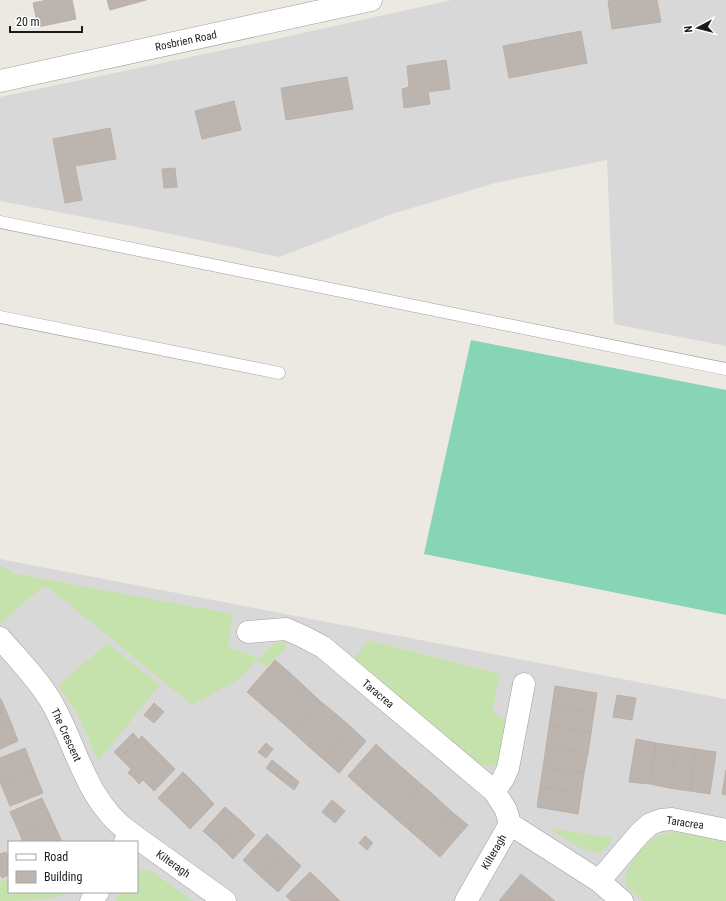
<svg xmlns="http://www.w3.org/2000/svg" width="726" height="901" font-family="'Roboto Condensed',sans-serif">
  <rect width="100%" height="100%" fill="#ece9e2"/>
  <g fill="#d9d8d8" fill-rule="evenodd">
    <path d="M452,0H726V346L614,324L607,160L495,183L392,214L279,257L152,230L0,201V97L267,41Z"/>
    <path d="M0,559L726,699V901H0ZM9,842H137V892H9Z"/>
  </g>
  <g fill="#c6e2ac">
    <path d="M0,566L16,574L233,614L228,647L260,658C268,648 274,642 286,640V649L266,667L256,660L238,680L192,705L48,587H42L0,624Z"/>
    <path d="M368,640L500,674L492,712L504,719L506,723L498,764C492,767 488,767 482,765L353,661Z"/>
    <path d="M107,643L160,685L98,761L77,713L58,686Z"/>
    <path d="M548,828L613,838L608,846L599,853C581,852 563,837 548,828Z"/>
    <path d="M674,832L726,841V901H643C638,896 629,891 626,884C621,871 644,845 653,838C660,833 666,833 674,832Z"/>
    <path d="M143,870L151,871L193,901H115L120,892H137V872Z"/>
    <path d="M9,878V892H71C53,901 22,901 0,901V882Z"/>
  </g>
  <path fill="#87d4b7" d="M471,340L726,390V615L424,554Z"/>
  <g fill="#bcb4af" stroke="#bcb0a6">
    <path d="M47,0H72L76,19L38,27L33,3Z"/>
    <path d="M107,0H146L110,10Z"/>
    <path d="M613,0H657L661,22L612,29L608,1Z"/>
    <path d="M581,31L587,63L509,78L503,46Z"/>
    <path d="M446,60L450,89L428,92L430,104L404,108L402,89L409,87L407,66Z"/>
    <path d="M347,77L353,109L286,120L281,88Z"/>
    <path d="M234,101L241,130L202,139L195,111Z"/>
    <path d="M110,128L116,159L75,166L82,200L65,203L53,139Z"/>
    <path d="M175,168L177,187L164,188L162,169Z"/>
    <path d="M275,660L290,673L262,705L247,692Z"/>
    <path d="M290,673L305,687L278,719L262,705Z"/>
    <path d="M555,686L597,693L594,713L552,706Z"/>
    <path d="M305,687L320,701L293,732L278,719Z"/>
    <path d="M617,695L636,698L632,720L613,717Z"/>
    <path d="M0,699H1L10,720L0,724Z"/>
    <path d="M320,701L336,714L308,746L293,732Z"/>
    <path d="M154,703L164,712L154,723L144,715Z"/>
    <path d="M552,706L594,713L591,733L549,726Z"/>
    <path d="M336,714L351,727L323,759L308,746Z"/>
    <path d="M10,720L18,741L0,749V724Z"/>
    <path d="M549,726L591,733L588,753L546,747Z"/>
    <path d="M351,727L366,741L339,773L323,759Z"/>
    <path d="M133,733L138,739L120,758L114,752Z"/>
    <path d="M142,736L159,753L134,778L128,773L131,769L120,758Z"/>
    <path d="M636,739L656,743L650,784L629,782Z"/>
    <path d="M266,743L273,749L266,758L258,752Z"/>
    <path d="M656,743L676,746L669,788L650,784Z"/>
    <path d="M376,744L391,758L363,790L348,776Z"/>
    <path d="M676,746L696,749L690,791L669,788Z"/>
    <path d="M546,747L588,753L584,773L543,767Z"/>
    <path d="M25,748L34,771L1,784L0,781V758Z"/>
    <path d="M696,749L716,752L710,794L690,791Z"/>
    <path d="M159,753L175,769L154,791L143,780L139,784L134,778Z"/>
    <path d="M391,758L406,771L378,803L363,790Z"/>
    <path d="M272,760L282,768L275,775L266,768Z"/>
    <path d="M543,767L584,773L581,794L540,787Z"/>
    <path d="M282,768L287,772L281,780L275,775Z"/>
    <path d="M726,770V795L722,794Z"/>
    <path d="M34,771L43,793L10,806L1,784Z"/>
    <path d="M406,771L422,785L394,817L378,803Z"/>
    <path d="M183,772L199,788L174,813L158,798Z"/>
    <path d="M287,772L299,782L294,790L281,780Z"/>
    <path d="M422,785L437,798L409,830L394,817Z"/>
    <path d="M540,787L581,794L578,814L537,807Z"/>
    <path d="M199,788L214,804L190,829L174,813Z"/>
    <path d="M42,798L52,820L20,834L10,812Z"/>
    <path d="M437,798L452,812L424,843L409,830Z"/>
    <path d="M332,800L345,811L335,823L322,812Z"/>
    <path d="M225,807L241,821L219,845L203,831Z"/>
    <path d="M452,812L468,825L440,857L424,843Z"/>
    <path d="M52,820L62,842H23L20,834Z"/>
    <path d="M241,821L255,835L233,859L219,845Z"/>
    <path d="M267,834L284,850L260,876L243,860Z"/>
    <path d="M365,836L373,843L367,850L359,843Z"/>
    <path d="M284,850L301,866L278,892L260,876Z"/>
    <path d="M6,852L9,859V875L2,878L0,874V854Z"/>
    <path d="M310,872L326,887L313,901H291L286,896Z"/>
    <path d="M521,874L540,889L530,901H499Z"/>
    <path d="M326,887L340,901H313Z"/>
    <path d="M540,889L555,901H530Z"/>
  </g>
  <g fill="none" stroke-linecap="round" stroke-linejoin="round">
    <g stroke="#9f9f9f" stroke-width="13">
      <g id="service">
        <path d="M0,222L726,369"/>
        <path d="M0,317L279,373"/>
      </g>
    </g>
    <g stroke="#9f9f9f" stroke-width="23">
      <g id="minor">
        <path d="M248,632L286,629L302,636L323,647L494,791L506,810L510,824L599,881L622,901"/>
        <path d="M0,638C17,658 39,680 52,703C77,747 86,801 129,832"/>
        <path d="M494,791L503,779L508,768L524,684"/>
        <path d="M125,842L129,832L225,901"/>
        <path d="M599,881L640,833L650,824L661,820L672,819L726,830"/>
        <path d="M91,901L98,892"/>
        <path d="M466,901L510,824"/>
      </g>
    </g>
    <g stroke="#9f9f9f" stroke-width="23">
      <path id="tertiary" d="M0,81L371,0"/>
    </g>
    <use href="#service" stroke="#fff" stroke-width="12"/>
    <use href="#minor" stroke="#fff" stroke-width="22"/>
    <use href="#tertiary" stroke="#fff" stroke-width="22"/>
  </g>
  <g text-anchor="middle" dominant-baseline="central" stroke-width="3" stroke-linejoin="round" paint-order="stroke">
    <g font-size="11" fill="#1b1b1b" stroke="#fff">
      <text transform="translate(186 41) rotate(-12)">Rosbrien Road</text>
      <text transform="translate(378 694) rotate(40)">Taracrea</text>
      <text transform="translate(66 735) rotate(65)">The Crescent</text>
      <text transform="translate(685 823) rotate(8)">Taracrea</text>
      <text transform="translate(494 852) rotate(-60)">Kilteragh</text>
      <text transform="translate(173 864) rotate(35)">Kilteragh</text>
    </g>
  </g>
  <rect x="8" y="841" width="130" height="52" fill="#ffffff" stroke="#a4a4a4"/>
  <rect x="16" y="854" width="20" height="6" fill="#ffffff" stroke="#a4a4a4"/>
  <text x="44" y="861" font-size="12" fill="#1b1b1b">Road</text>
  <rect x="16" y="871" width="20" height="12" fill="#bcb4af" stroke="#a4a4a4"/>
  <text x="44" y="881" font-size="12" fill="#1b1b1b">Building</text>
  <g transform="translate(698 28) rotate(263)" stroke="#ffffff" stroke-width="3" paint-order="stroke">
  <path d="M0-3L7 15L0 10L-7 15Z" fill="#1b1b1b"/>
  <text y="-6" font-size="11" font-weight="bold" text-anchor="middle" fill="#1b1b1b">N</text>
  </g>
  <path d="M10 26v6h72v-6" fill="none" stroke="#1b1b1b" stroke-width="2"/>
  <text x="16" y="26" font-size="12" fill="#1b1b1b" stroke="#ffffff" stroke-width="3" paint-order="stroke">20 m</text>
</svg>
